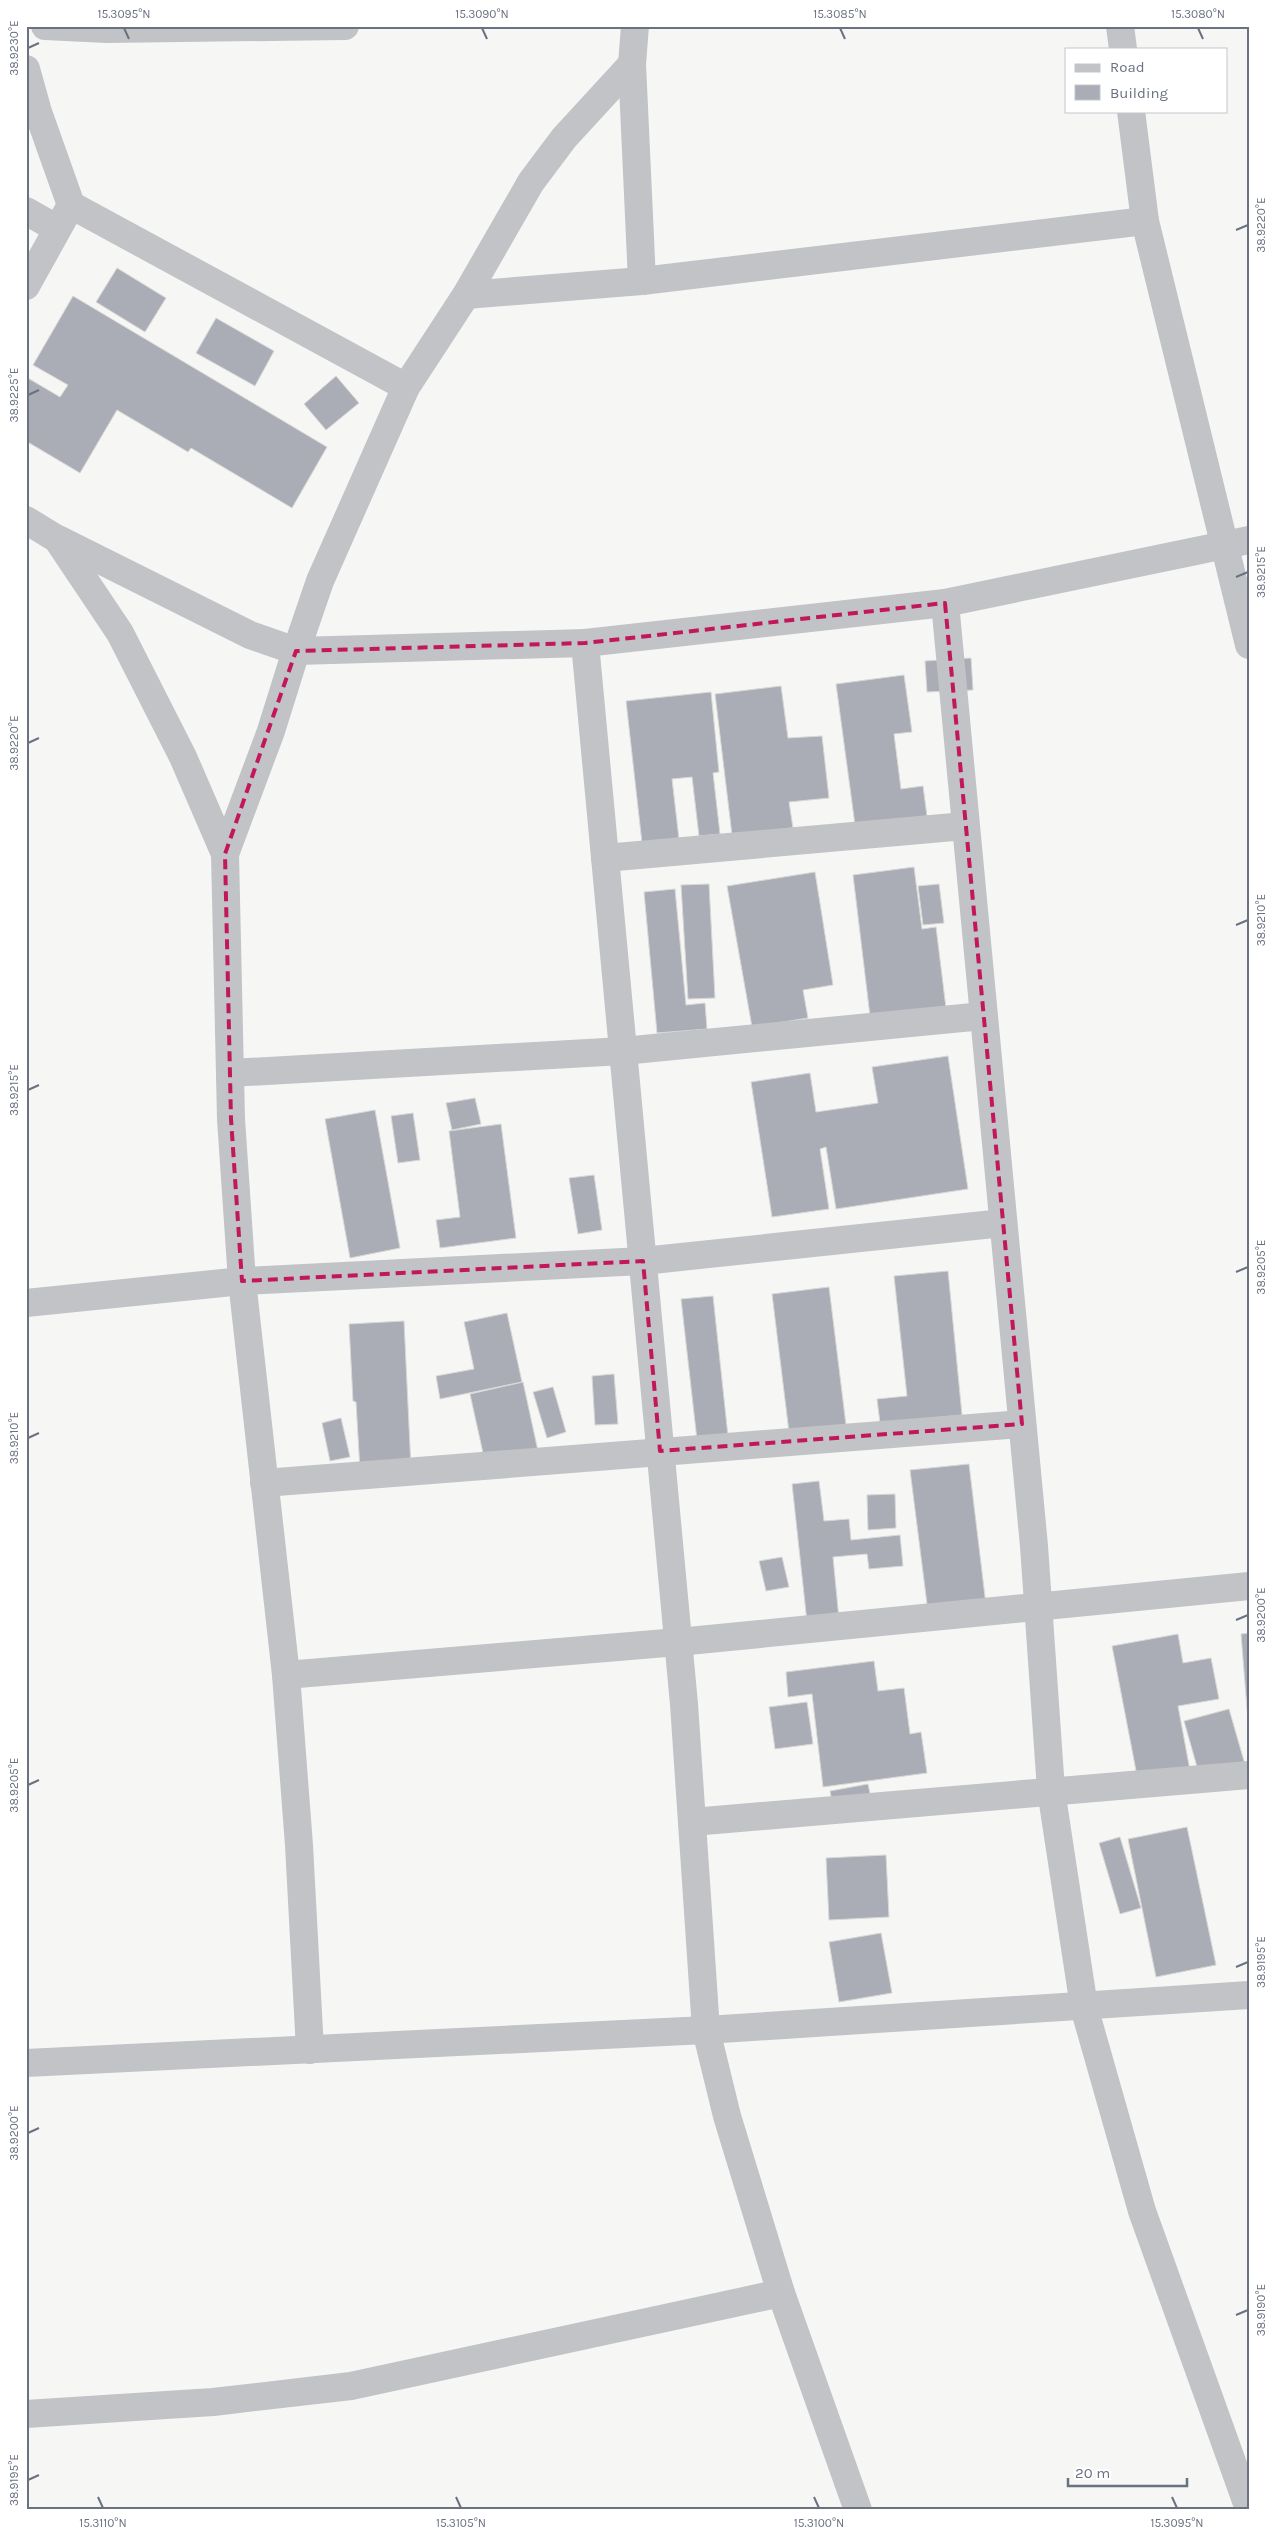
<svg xmlns="http://www.w3.org/2000/svg" width="1275" height="2536" font-family="Karla,sans-serif">
  <rect width="100%" height="100%" fill="#f6f7f4"/>
  <g fill="#aaadb5" stroke="#d8d8d7">
    <path d="M117,268L166,298L145,332L96,302Z"/>
    <path d="M73,296L327,447L292,508L191,448L188,452L117,410L80,473L26,441V377L60,397L68,385L33,365Z"/>
    <path d="M216,318L274,351L255,386L196,353Z"/>
    <path d="M336,376L359,403L326,430L304,404Z"/>
    <path d="M971,658L973,690L927,692L925,661Z"/>
    <path d="M904,675L912,732L894,734L901,789L923,786L927,816L855,825L836,684Z"/>
    <path d="M781,686L788,738L822,736L829,798L789,802L793,828L732,835L715,694Z"/>
    <path d="M711,692L719,772L713,773L720,834L699,836L692,777L672,779L679,839L642,843L626,701Z"/>
    <path d="M914,867L922,929L936,927L946,1008L870,1016L853,875Z"/>
    <path d="M815,872L833,985L803,990L808,1018L752,1027L727,886Z"/>
    <path d="M709,884L715,998L688,999L681,885Z"/>
    <path d="M939,884L944,923L923,925L918,886Z"/>
    <path d="M675,889L686,1005L705,1003L707,1029L657,1033L644,892Z"/>
    <path d="M948,1056L968,1189L836,1209L826,1147L820,1149L829,1209L772,1217L751,1082L810,1073L816,1112L878,1103L872,1067Z"/>
    <path d="M475,1098L481,1124L452,1130L446,1103Z"/>
    <path d="M375,1110L400,1248L350,1258L325,1119Z"/>
    <path d="M413,1113L420,1160L398,1163L391,1116Z"/>
    <path d="M501,1124L516,1238L440,1248L436,1220L460,1217L449,1131Z"/>
    <path d="M594,1175L602,1230L578,1234L569,1178Z"/>
    <path d="M948,1271L962,1415L880,1423L877,1399L907,1396L894,1276Z"/>
    <path d="M829,1287L846,1425L789,1432L772,1294Z"/>
    <path d="M713,1296L728,1436L697,1440L681,1299Z"/>
    <path d="M507,1313L522,1382L440,1399L436,1376L474,1369L464,1322Z"/>
    <path d="M404,1321L411,1468L360,1470L356,1402L353,1401L349,1324Z"/>
    <path d="M614,1374L618,1424L595,1425L592,1376Z"/>
    <path d="M523,1382L538,1451L485,1462L470,1394Z"/>
    <path d="M553,1387L566,1432L547,1438L533,1392Z"/>
    <path d="M341,1418L350,1457L330,1461L322,1423Z"/>
    <path d="M969,1464L986,1605L928,1612L910,1470Z"/>
    <path d="M819,1481L824,1521L849,1519L851,1540L900,1535L903,1566L869,1569L867,1554L833,1557L839,1619L807,1622L792,1484Z"/>
    <path d="M895,1494L896,1528L868,1530L867,1495Z"/>
    <path d="M782,1557L789,1587L766,1591L759,1561Z"/>
    <path d="M1249,1633V1733L1241,1634Z"/>
    <path d="M1178,1634L1183,1663L1211,1658L1219,1699L1178,1706L1191,1776L1139,1786L1112,1646Z"/>
    <path d="M874,1661L878,1691L904,1688L910,1734L921,1732L927,1773L823,1787L812,1694L788,1697L786,1672Z"/>
    <path d="M807,1702L813,1744L775,1749L769,1707Z"/>
    <path d="M1229,1709L1246,1768L1201,1781L1184,1721Z"/>
    <path d="M868,1784L872,1803L834,1811L830,1791Z"/>
    <path d="M1187,1827L1216,1965L1156,1977L1128,1839Z"/>
    <path d="M1120,1837L1141,1908L1120,1914L1099,1843Z"/>
    <path d="M886,1855L889,1917L829,1920L826,1858Z"/>
    <path d="M881,1933L892,1993L839,2002L829,1942Z"/>
  </g>
  <g fill="none" stroke-linecap="round" stroke-linejoin="round">
    <g stroke="#c1c3c7" stroke-width="28">
      <path d="M45,26L107,29L345,26"/>
      <path d="M635,26L632,64L642,281"/>
      <path d="M1120,26L1123,49"/>
      <path d="M26,69L38,112L71,205L406,387"/>
      <path d="M1131,111L1145,221L1249,645"/>
      <path d="M26,211L56,228"/>
      <path d="M26,286L71,205"/>
      <path d="M466,295L531,182L564,138L632,64"/>
      <path d="M26,520L57,539L120,633L183,757L225,854L231,1119L242,1281L286,1675L299,1845L310,2050"/>
      <path d="M58,539L250,635L296,651L320,581L406,387L466,295L642,281L1145,221"/>
      <path d="M945,603L1034,1546L1051,1790L1084,2007L1142,2211L1249,2509"/>
      <path d="M225,854L271,731L296,651L585,643"/>
      <path d="M605,858L965,826"/>
      <path d="M230,1073L623,1051L983,1016"/>
      <path d="M26,1303L242,1281L643,1261L1003,1223"/>
      <path d="M264,1483L1022,1424"/>
      <path d="M286,1675L678,1642L1249,1586"/>
      <path d="M692,1822L1249,1775"/>
      <path d="M26,2063L706,2030L1249,1995"/>
      <path d="M26,2414L213,2402L351,2386L781,2293"/>
      <path d="M858,2510L781,2293L727,2116L706,2030L684,1704L585,643L945,603L1249,540"/>
    </g>
  </g>
  <path fill="none" stroke="#c2185b" stroke-width="4" stroke-dasharray="10 6" stroke-linejoin="round" d="M945,603L1022,1424L660,1451L643,1261L242,1281L231,1119L225,854L296,651L585,643Z"/>
  <path fill="none" stroke="#6a7181" stroke-width="2" d="M124,28L129,39M482,28L487,39M840,28L845,39M1198,28L1203,39M28,48L39,43M1236,230L1248,225M28,395L39,390M1236,577L1248,572M28,743L39,738M1236,925L1248,920M28,1090L39,1085M1236,1272L1248,1267M28,1438L39,1433M1236,1620L1248,1615M28,1785L39,1780M1236,1967L1248,1962M28,2133L39,2128M1236,2315L1248,2310M28,2480L39,2475M98,2497L103,2508M456,2497L461,2508M814,2497L819,2508M1172,2497L1177,2508"/>
  <rect width="1275" height="2536" fill="none" stroke="#ffffff" stroke-width="55"/>
  <rect x="1065" y="48" width="162" height="65" fill="#ffffff" stroke="#c3c6cd"/>
  <rect x="1075" y="64" width="25" height="8" fill="#c1c3c7" stroke="#c3c6cd"/>
  <text x="1110" y="72" font-size="15" fill="#6a7181">Road</text>
  <rect x="1075" y="85" width="25" height="15" fill="#aaadb5" stroke="#c3c6cd"/>
  <text x="1110" y="98" font-size="15" fill="#6a7181">Building</text>
  <path d="M1068 2478v8h119v-8" fill="none" stroke="#6a7181" stroke-width="2.5"/>
  <text x="1075" y="2478" font-size="15" fill="#6a7181" stroke="#ffffff" stroke-width="4" paint-order="stroke">20 m</text>
  <rect x="28" y="28" width="1220" height="2480" fill="none" stroke="#6a7181" stroke-width="2"/>
  <g font-size="12" text-anchor="middle" fill="#6a7181">
    <text x="124" y="18">15.3095°N</text>
    <text x="482" y="18">15.3090°N</text>
    <text x="840" y="18">15.3085°N</text>
    <text x="1198" y="18">15.3080°N</text>
    <text transform="translate(14 48) rotate(-90)" y="4">38.9230°E</text>
    <text transform="translate(1261 225) rotate(-90)" y="4">38.9220°E</text>
    <text transform="translate(14 395) rotate(-90)" y="4">38.9225°E</text>
    <text transform="translate(1261 572) rotate(-90)" y="4">38.9215°E</text>
    <text transform="translate(14 743) rotate(-90)" y="4">38.9220°E</text>
    <text transform="translate(1261 920) rotate(-90)" y="4">38.9210°E</text>
    <text transform="translate(14 1090) rotate(-90)" y="4">38.9215°E</text>
    <text transform="translate(1261 1267) rotate(-90)" y="4">38.9205°E</text>
    <text transform="translate(14 1438) rotate(-90)" y="4">38.9210°E</text>
    <text transform="translate(1261 1615) rotate(-90)" y="4">38.9200°E</text>
    <text transform="translate(14 1785) rotate(-90)" y="4">38.9205°E</text>
    <text transform="translate(1261 1962) rotate(-90)" y="4">38.9195°E</text>
    <text transform="translate(14 2133) rotate(-90)" y="4">38.9200°E</text>
    <text transform="translate(1261 2310) rotate(-90)" y="4">38.9190°E</text>
    <text transform="translate(14 2480) rotate(-90)" y="4">38.9195°E</text>
    <text x="103" y="2527">15.3110°N</text>
    <text x="461" y="2527">15.3105°N</text>
    <text x="819" y="2527">15.3100°N</text>
    <text x="1177" y="2527">15.3095°N</text>
  </g>
</svg>
